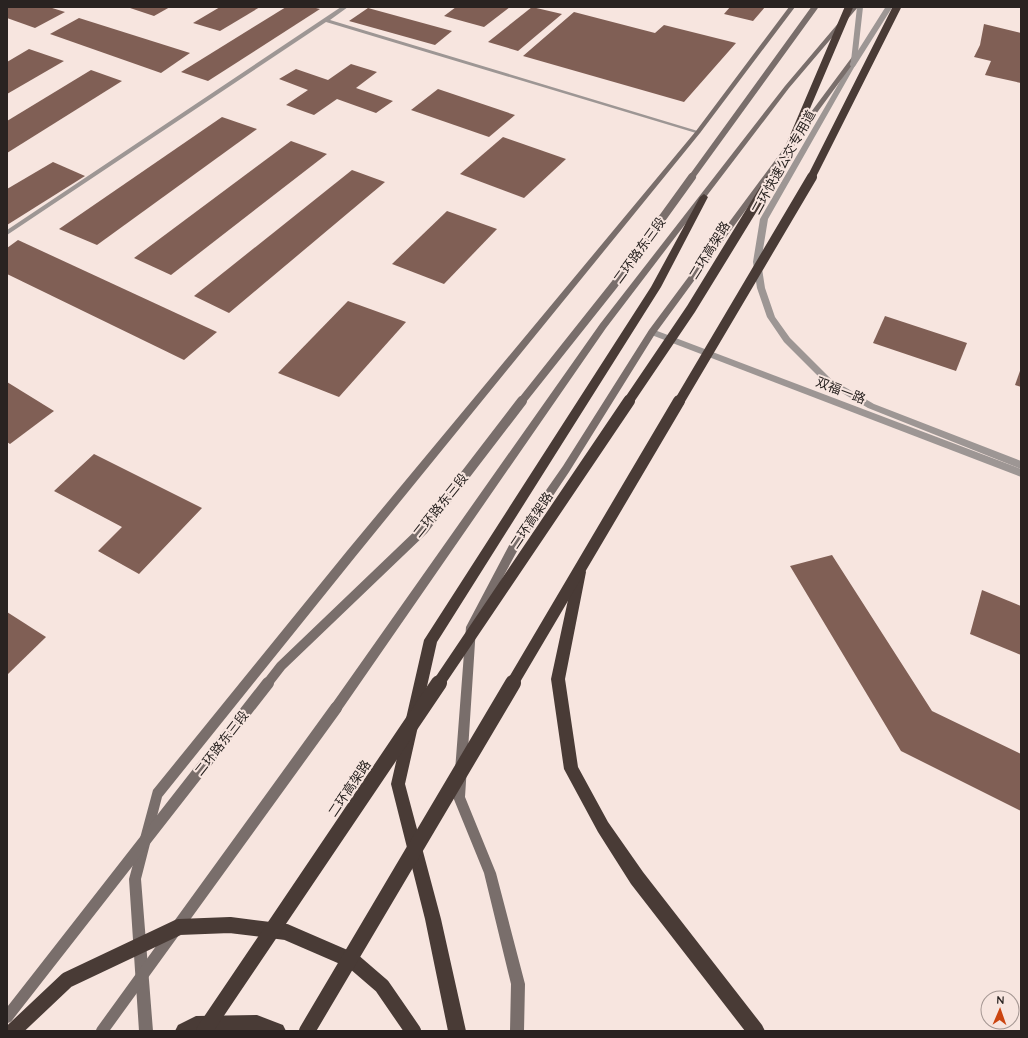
<svg xmlns="http://www.w3.org/2000/svg" width="1028" height="1038" font-family="Quicksand,'Noto Sans SC',sans-serif">
  <rect width="100%" height="100%" fill="#f7e5df"/>
  <g fill="#805f55">
    <path d="M7,7H49L65,12L35,28L7,18Z"/>
    <path d="M127,7H170L154,16Z"/>
    <path d="M220,7H260L220,31L193,23Z"/>
    <path d="M286,7H312L320,9L208,81L181,72Z"/>
    <path d="M456,7H510L484,27L444,16Z"/>
    <path d="M532,7L562,14L518,51L488,42Z"/>
    <path d="M730,7H765L753,21L724,14Z"/>
    <path d="M368,8L452,31L435,45L349,21Z"/>
    <path d="M574,12L655,33L664,25L736,43L684,102L523,56Z"/>
    <path d="M79,18L190,53L161,73L50,34Z"/>
    <path d="M984,24L1021,33V83L985,75L991,61L974,57L980,45Z"/>
    <path d="M29,49L64,61L7,94V62Z"/>
    <path d="M351,64L377,72L356,88L393,101L376,113L337,99L314,115L286,105L308,90L279,79L296,69L328,80Z"/>
    <path d="M91,70L122,81L7,153V121Z"/>
    <path d="M438,89L515,115L489,137L411,110Z"/>
    <path d="M222,117L257,129L97,245L59,229Z"/>
    <path d="M503,137L566,159L524,198L460,174Z"/>
    <path d="M291,141L327,154L171,275L134,258Z"/>
    <path d="M53,162L85,176L7,225V189Z"/>
    <path d="M352,170L385,182L229,313L194,296Z"/>
    <path d="M447,211L497,229L444,284L392,264Z"/>
    <path d="M18,240L217,332L184,360L7,274V248Z"/>
    <path d="M348,301L406,322L339,397L278,373Z"/>
    <path d="M885,316L967,343L956,371L873,343Z"/>
    <path d="M1021,368V387L1015,385Z"/>
    <path d="M7,382L54,411L10,444L7,442Z"/>
    <path d="M94,454L202,508L139,574L98,551L122,527L54,491Z"/>
    <path d="M832,555L932,711L1021,754V811L901,751L790,566Z"/>
    <path d="M982,590L1021,606V655L970,634Z"/>
    <path d="M7,612L46,637L7,675Z"/>
  </g>
  <g fill="none" stroke-linecap="round" stroke-linejoin="round">
    <path fill="#9d9694" fill-rule="evenodd" d="M853,62L856,64L768,219L761,262L765,288L775,317L790,338L831,379L874,404L1021,461V469L868,408L825,383L784,342L767,317L757,288L753,262L760,219L850,64Z"/>
    <g fill="#9d9694" fill-rule="evenodd">
      <path d="M341,7H348L330,20L701,132L696,133L326,22L7,235V230Z"/>
      <path d="M652,329L1021,469V477L649,334L648,332Z"/>
    </g>
    <g fill="#796e6b" fill-rule="evenodd">
      <path d="M789,7H795L700,133L355,557L162,797L141,879L153,1031H139L129,879L153,790L347,551L696,131Z"/>
      <path d="M852,7H858L789,88L606,328L340,712L336,713L332,712L330,708L332,704L600,324L785,86Z"/>
      <path d="M855,53L860,54L655,334L569,472L522,542L476,627L465,797L496,873L525,984L524,1031H510L511,984L484,873L453,797L466,627L514,536L563,466L649,330Z"/>
    </g>
    <g fill="#493b36" fill-rule="evenodd">
      <path d="M704,194L708,197L661,287L437,642L405,784L441,919L466,1031H448L425,919L391,784L424,640L651,287L700,197Z"/>
      <path d="M580,567L584,568L586,572L565,679L578,767L608,822L643,872L762,1025L765,1031H745L631,884L598,832L564,769L551,679L574,572L576,568Z"/>
      <path d="M257,1015L283,1025L286,1031H175L178,1025L196,1016Z"/>
    </g>
    <g stroke="#9d9694" stroke-width="6">
      <path d="M854,61L860,7"/>
      <path d="M853,64L889,7"/>
    </g>
    <path stroke="#796e6b" stroke-width="6" d="M691,178L815,7"/>
    <path stroke="#796e6b" stroke-width="8" d="M521,402L614,285L692,177"/>
    <path stroke="#796e6b" stroke-width="10" d="M267,684L281,666L423,530L522,401"/>
    <g stroke="#796e6b" stroke-width="12">
      <path d="M7,1017L268,683"/>
      <path d="M102,1031L336,708"/>
    </g>
    <g stroke="#493b36" stroke-width="8">
      <path d="M772,178L785,157L849,7"/>
      <path d="M811,178L897,7"/>
    </g>
    <g stroke="#493b36" stroke-width="10">
      <path d="M628,402L691,309L772,177"/>
      <path d="M679,402L812,177"/>
    </g>
    <g stroke="#493b36" stroke-width="12">
      <path d="M438,684L629,401"/>
      <path d="M512,684L679,401"/>
    </g>
    <g stroke="#493b36" stroke-width="16">
      <path d="M13,1031L67,980L179,927L230,925L286,932L353,961L382,986L413,1031"/>
      <path d="M204,1031L439,683"/>
      <path d="M307,1031L513,683"/>
    </g>
  </g>
  <g text-anchor="middle" dominant-baseline="central" stroke-width="4" stroke-linejoin="round" paint-order="stroke">
    <g font-size="13" fill="#292321" stroke="#f7e5df">
      <text transform="translate(783 162) rotate(-61)">二环快速公交专用道</text>
      <text transform="translate(639 250) rotate(-54)">二环路东三段</text>
      <text transform="translate(709 250) rotate(-58)">二环高架路</text>
      <text transform="translate(841 390) rotate(21)">双福一路</text>
      <text transform="translate(440 505) rotate(-51)">二环路东三段</text>
      <text transform="translate(531 520) rotate(-56)">二环高架路</text>
      <text transform="translate(221 743) rotate(-52)">二环路东三段</text>
      <text transform="translate(349 788) rotate(-56)">二环高架路</text>
    </g>
  </g>
  <rect width="1028" height="1038" fill="none" stroke="#292321" stroke-width="16"/>
  <g transform="translate(1000 1010) rotate(2)"><circle r="19" fill="#f7e5df" stroke="#a59793"/>
  <path d="M0-3L7 15L0 10L-7 15Z" fill="#cb4410"/>
  <text y="-6" font-size="11" font-weight="bold" text-anchor="middle" fill="#292321">N</text>
  </g>
</svg>
